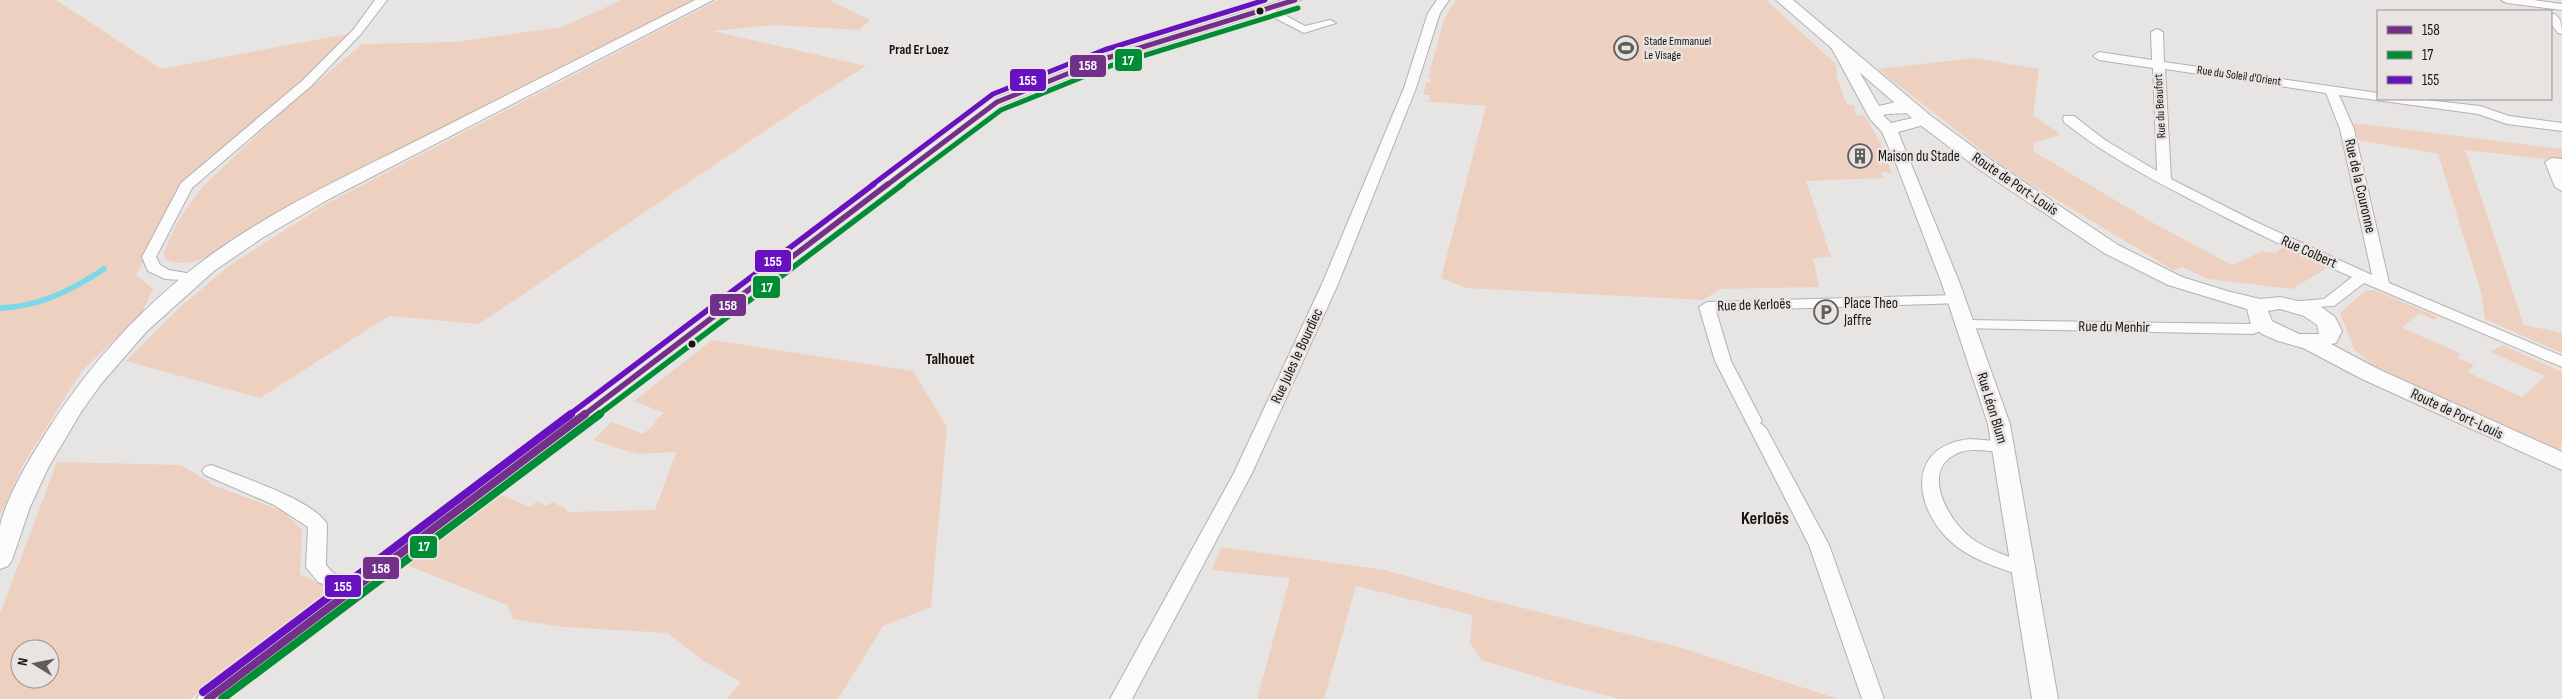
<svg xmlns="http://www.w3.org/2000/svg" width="2562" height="699" font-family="'Sofia Sans Condensed',sans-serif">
  <rect width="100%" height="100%" fill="#e7e5e3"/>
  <g fill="#eed0c0" fill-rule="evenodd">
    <path d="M0,0H56L161,69L357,32L186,186L136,275L153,289L142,313L81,372L24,463L0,516Z"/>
    <path d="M622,0H696L215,254C199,260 181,268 165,259L164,252L178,221L202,187L274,119L362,44L455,42L562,27Z"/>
    <path d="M718,0H829L870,20L859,30L775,25L712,31L866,66L796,110L479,324L389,316L260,398L126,361L179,308L230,265L326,204Z"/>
    <path d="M1456,0H1766L1836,64L1837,78L1847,105H1854L1856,115L1865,116L1881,144L1892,173L1881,172L1883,178L1806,181L1831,257L1813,258L1819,287L1720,289L1703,300L1466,288L1441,278L1486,106L1422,101L1429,100L1430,95H1423L1426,82H1430L1431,78H1428L1444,19Z"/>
    <path d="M1974,58L2039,69L2033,115L2061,135L2035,142L2033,151L2155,224L2232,265L2263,251L2275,253L2283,247L2327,268L2292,289L2208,279L2182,267L2173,270L2007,170L1878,69Z"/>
    <path d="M2353,123L2562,149V161L2465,150L2524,325L2562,333V353L2485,319L2481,292L2438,154L2359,140Z"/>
    <path d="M2374,290L2438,317L2435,320L2419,313L2402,328L2460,353L2458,358L2474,365L2467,372L2522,397L2545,376L2490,352L2502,345L2562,372V443L2560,450H2548L2371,364L2354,349L2340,313L2365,291Z"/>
    <path d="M712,340L913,371L947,427L931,607L883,626L838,699H727L741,682L702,660L668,633L563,627L513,619L507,605L404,564L495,492L530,507L537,501L547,506L552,502L567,509V512L655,510L676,452L637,454L593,440L612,422L643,434L656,423L654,422L664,413L634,401Z"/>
    <path d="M57,462L181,465L215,486L283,511L302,530L300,574L335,592L190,699H0V614ZM20,649H50V679H20Z"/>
    <path d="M1221,547L1385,570L1479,597L1679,647L1838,699H1620L1565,685L1481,660L1470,643L1472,615L1356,586L1324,699H1257L1290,578L1212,570Z"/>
  </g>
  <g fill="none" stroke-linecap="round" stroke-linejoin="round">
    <path stroke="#7bd8e9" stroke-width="5.5" d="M0,308C39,307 72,290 104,269"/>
    <g stroke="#b3b1b0" stroke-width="2">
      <g id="minor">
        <path d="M375,0H387L361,34L311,86L192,188L156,257L160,265L169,270L198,275L201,278L198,281L165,279L148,271L142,257L181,183L303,80L353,30Z"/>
        <path d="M1283,0H1301L1275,10L1305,26L1330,20L1336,23L1304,33L1265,13L1111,61L1001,105L687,342L223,699H197L200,693L337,590L318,582L306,567L308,527L274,505L205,475L202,471L205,467L211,465L217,467C244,478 313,500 327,524L326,565L332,572L351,580L993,99L1103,56Z"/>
        <path d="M1437,0H1449L1440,13L1416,88L1338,284L1252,473L1132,699H1110L1234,473L1322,284L1404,88L1428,13Z"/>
        <path d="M2501,0H2533L2562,4V10L2507,3Z"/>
        <path d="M2551,13C2561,15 2562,26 2562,34L2558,33L2551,24Z"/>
        <path d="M2157,29L2163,32L2164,62L2378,93V99H2418L2480,106L2509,116L2562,123V131L2507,124L2478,114L2339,95L2354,129L2389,283L2562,356V367L2364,283L2334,306L2289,308L2287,305L2289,302L2324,299L2352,277C2295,252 2239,225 2184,196C2142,174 2101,152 2064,122L2063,119L2064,116H2074L2105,140L2157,171L2153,68L2099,60L2093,56L2099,52L2152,60L2151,32ZM2165,69L2326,93L2340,129L2372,275L2254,221L2171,179Z"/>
        <path d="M2552,158L2562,159V191L2555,187L2545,162Z"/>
        <path d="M1956,295L1961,297L1964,300L1961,303L1716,311L1731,361L1762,421L1760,423L1766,428L1829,545L1884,699H1862L1809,545L1715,361L1699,307L1707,302Z"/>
        <path d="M1965,320L2251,324L2262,320L2270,325L2268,328L2253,334L1959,328L1957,325Z"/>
        <path d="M1970,439L2010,442L2013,446L2010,450L2004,452C1990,452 1971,447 1958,453C1919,470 1948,520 1971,538C1989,551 2010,557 2031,564L2034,569L2031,574L2024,576L2017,574C1993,566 1968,558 1949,540C1912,504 1908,445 1970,439Z"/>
      </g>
    </g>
    <g stroke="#b3b1b0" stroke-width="2">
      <g id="tertiary">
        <path d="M695,0H713L329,199L262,238L214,271L147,331L101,384L81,412L48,468L30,507L12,560L8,566L0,569C0,555 0,539 0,526C6,497 34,451 51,425C91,363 141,308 200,263C271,209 355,172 434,132C521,88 608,44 695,0Z"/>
        <path d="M1838,43L1845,47L1879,106L1896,102L1916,105L1918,108C1912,116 1893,112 1883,115L1891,123L1925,115L1933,120L1931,123L1898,132L1960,284L2010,424L2058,699H2032L1988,424L1942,284L1897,166L1882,132L1870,119L1831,47Z"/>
      </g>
    </g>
    <g stroke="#b3b1b0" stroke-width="2">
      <path id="secondary" d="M1776,0H1793L1931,116L1991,160L2118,245L2182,277L2227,291L2260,299L2280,297L2320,306L2335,317L2342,331L2336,343L2331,344L2378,369L2562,452V470L2362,379L2303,348L2278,341L2262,334L2251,325L2247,309L2168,285L2104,253L1977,168L1919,124ZM2280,309L2304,316L2317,325L2319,334H2299L2272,321L2268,311Z"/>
    </g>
    <use href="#minor" fill="#fbfbfb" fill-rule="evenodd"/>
    <use href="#tertiary" fill="#fbfbfb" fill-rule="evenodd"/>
    <use href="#secondary" fill="#fbfbfb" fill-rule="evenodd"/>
    <g stroke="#e9e4e1" stroke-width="8">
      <path id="bus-1-far2" d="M887,185L997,102L1107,58L1295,0"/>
    </g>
    <g stroke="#e9e4e1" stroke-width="9">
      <path id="bus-1-far1" d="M584,415L888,184"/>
    </g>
    <g stroke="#e9e4e1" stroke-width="11">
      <path id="bus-1" d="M208,699L585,414"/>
    </g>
    <g stroke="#e9e4e1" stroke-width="8">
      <path id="bus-2-far2" d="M901,185L1001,110L1110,66L1298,8"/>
    </g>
    <g stroke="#e9e4e1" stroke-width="9">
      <path id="bus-2-far1" d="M598,415L903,184"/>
    </g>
    <g stroke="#e9e4e1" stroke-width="11">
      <path id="bus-2" d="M222,699L600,414"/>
    </g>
    <g stroke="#e9e4e1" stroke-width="8">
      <path id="bus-3-far2" d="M872,185L993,94L1104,50L1265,0"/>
    </g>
    <g stroke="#e9e4e1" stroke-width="9">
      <path id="bus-3-far1" d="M569,415L874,184"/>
    </g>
    <g stroke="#e9e4e1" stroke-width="11">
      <path id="bus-3" d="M203,692L571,414"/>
    </g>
    <use href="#bus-1-far2" stroke="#73308a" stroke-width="5"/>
    <use href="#bus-1-far1" stroke="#73308a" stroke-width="5.5"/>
    <use href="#bus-1" stroke="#73308a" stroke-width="8"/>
    <use href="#bus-2-far2" stroke="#008d36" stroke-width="5"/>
    <use href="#bus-2-far1" stroke="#008d36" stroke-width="5.5"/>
    <use href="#bus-2" stroke="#008d36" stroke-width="8"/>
    <use href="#bus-3-far2" stroke="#6711c1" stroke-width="5"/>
    <use href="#bus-3-far1" stroke="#6711c1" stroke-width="5.5"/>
    <use href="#bus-3" stroke="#6711c1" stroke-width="8"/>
  </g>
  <defs>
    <g id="stadium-ring" transform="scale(1.25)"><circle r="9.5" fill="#e9e4e1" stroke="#5f5e5c" stroke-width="1.5"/><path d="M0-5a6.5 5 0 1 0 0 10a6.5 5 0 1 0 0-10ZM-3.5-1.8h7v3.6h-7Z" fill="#5f5e5c"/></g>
    <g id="building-ring" transform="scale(1.25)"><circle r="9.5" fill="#e9e4e1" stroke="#5f5e5c" stroke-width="1.5"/><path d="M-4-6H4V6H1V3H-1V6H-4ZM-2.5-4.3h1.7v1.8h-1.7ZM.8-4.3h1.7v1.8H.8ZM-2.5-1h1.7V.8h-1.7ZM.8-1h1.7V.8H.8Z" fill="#5f5e5c"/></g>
    <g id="parking-ring" transform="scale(1.25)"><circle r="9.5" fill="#e9e4e1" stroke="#5f5e5c" stroke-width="1.5"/><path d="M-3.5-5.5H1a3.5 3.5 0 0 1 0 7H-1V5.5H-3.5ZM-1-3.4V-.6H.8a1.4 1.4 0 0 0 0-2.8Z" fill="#5f5e5c"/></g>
  </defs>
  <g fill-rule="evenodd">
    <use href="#stadium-ring" x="1626" y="48"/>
    <use href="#building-ring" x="1860" y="156"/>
    <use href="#parking-ring" x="1826" y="312"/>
  </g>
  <g fill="#161514" stroke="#e9e4e1" stroke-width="2">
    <circle cx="1260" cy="11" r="4.5"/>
    <circle cx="692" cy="344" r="4.5"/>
  </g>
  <g text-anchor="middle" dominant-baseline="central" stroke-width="5" stroke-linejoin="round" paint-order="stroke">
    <g font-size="12" fill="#161514" stroke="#e9e4e1" text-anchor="start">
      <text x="1644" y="41">Stade Emmanuel<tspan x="1644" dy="14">Le Visage</tspan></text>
    </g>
    <g font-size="12" fill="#161514" stroke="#e9e4e1">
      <text transform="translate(2239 76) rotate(8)">Rue du Soleil d'Orient</text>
      <text transform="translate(2160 106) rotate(-93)">Rue du Beaufort</text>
    </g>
    <g font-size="14" font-weight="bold" fill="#161514" stroke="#e9e4e1">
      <text x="919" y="49">Prad Er Loez</text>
    </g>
    <g font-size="15" fill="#161514" stroke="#e9e4e1" text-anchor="start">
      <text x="1878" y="156">Maison du Stade</text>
      <text x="1844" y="303">Place Theo<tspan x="1844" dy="17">Jaffre</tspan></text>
    </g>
    <g font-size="15" fill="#161514" stroke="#e9e4e1">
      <text transform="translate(2015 184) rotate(34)">Route de Port-Louis</text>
      <text transform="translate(2360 186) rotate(77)">Rue de la Couronne</text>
      <text transform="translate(2309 252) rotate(24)">Rue Colbert</text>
      <text transform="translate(1754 305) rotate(-2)">Rue de Kerloës</text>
      <text transform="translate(2114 327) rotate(1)">Rue du Menhir</text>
      <text transform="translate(1297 356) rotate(-65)">Rue Jules le Bourdiec</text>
      <text transform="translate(1992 408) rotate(73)">Rue Léon Blum</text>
      <text transform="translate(2457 414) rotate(25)">Route de Port-Louis</text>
    </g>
    <g font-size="16" font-weight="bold" fill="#161514" stroke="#e9e4e1">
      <text x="950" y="359">Talhouet</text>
    </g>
    <g font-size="18" font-weight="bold" fill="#161514" stroke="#e9e4e1">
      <text x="1765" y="518">Kerloës</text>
    </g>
  </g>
  <g stroke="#e9e4e1" stroke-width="2">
    <rect x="1114" y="48" width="29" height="24" rx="5" fill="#008d36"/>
    <rect x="1069" y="54" width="38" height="24" rx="5" fill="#73308a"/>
    <rect x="1009" y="68" width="38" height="24" rx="5" fill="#6711c1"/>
    <rect x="754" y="249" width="38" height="24" rx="5" fill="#6711c1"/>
    <rect x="752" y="275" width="29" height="24" rx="5" fill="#008d36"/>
    <rect x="709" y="293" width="38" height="24" rx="5" fill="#73308a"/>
    <rect x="409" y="535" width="29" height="24" rx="5" fill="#008d36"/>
    <rect x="362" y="556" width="38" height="24" rx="5" fill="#73308a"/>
    <rect x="324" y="574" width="38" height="24" rx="5" fill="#6711c1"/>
  </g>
  <g font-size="14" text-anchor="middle" font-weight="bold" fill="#fff">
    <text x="1128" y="65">17</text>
    <text x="1088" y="70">158</text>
    <text x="1028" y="85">155</text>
    <text x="773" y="266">155</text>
    <text x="767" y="292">17</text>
    <text x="728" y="310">158</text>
    <text x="424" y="551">17</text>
    <text x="381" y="573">158</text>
    <text x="343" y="591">155</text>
  </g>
  <rect x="2377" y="10" width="175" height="90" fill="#e9e4e1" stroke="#95918f"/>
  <rect x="2387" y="26" width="25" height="8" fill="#73308a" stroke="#95918f"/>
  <text x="2422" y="35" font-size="15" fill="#161514">158</text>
  <rect x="2387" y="51" width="25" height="8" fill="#008d36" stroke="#95918f"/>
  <text x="2422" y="60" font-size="15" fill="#161514">17</text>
  <rect x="2387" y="76" width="25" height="8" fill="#6711c1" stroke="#95918f"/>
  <text x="2422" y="85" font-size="15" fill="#161514">155</text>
  <g transform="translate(35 664) rotate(280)"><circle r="24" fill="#e9e4e1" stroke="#95918f"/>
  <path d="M0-4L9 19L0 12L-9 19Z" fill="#5f5e5c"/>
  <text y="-8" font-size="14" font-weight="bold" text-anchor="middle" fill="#161514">N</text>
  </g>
</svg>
